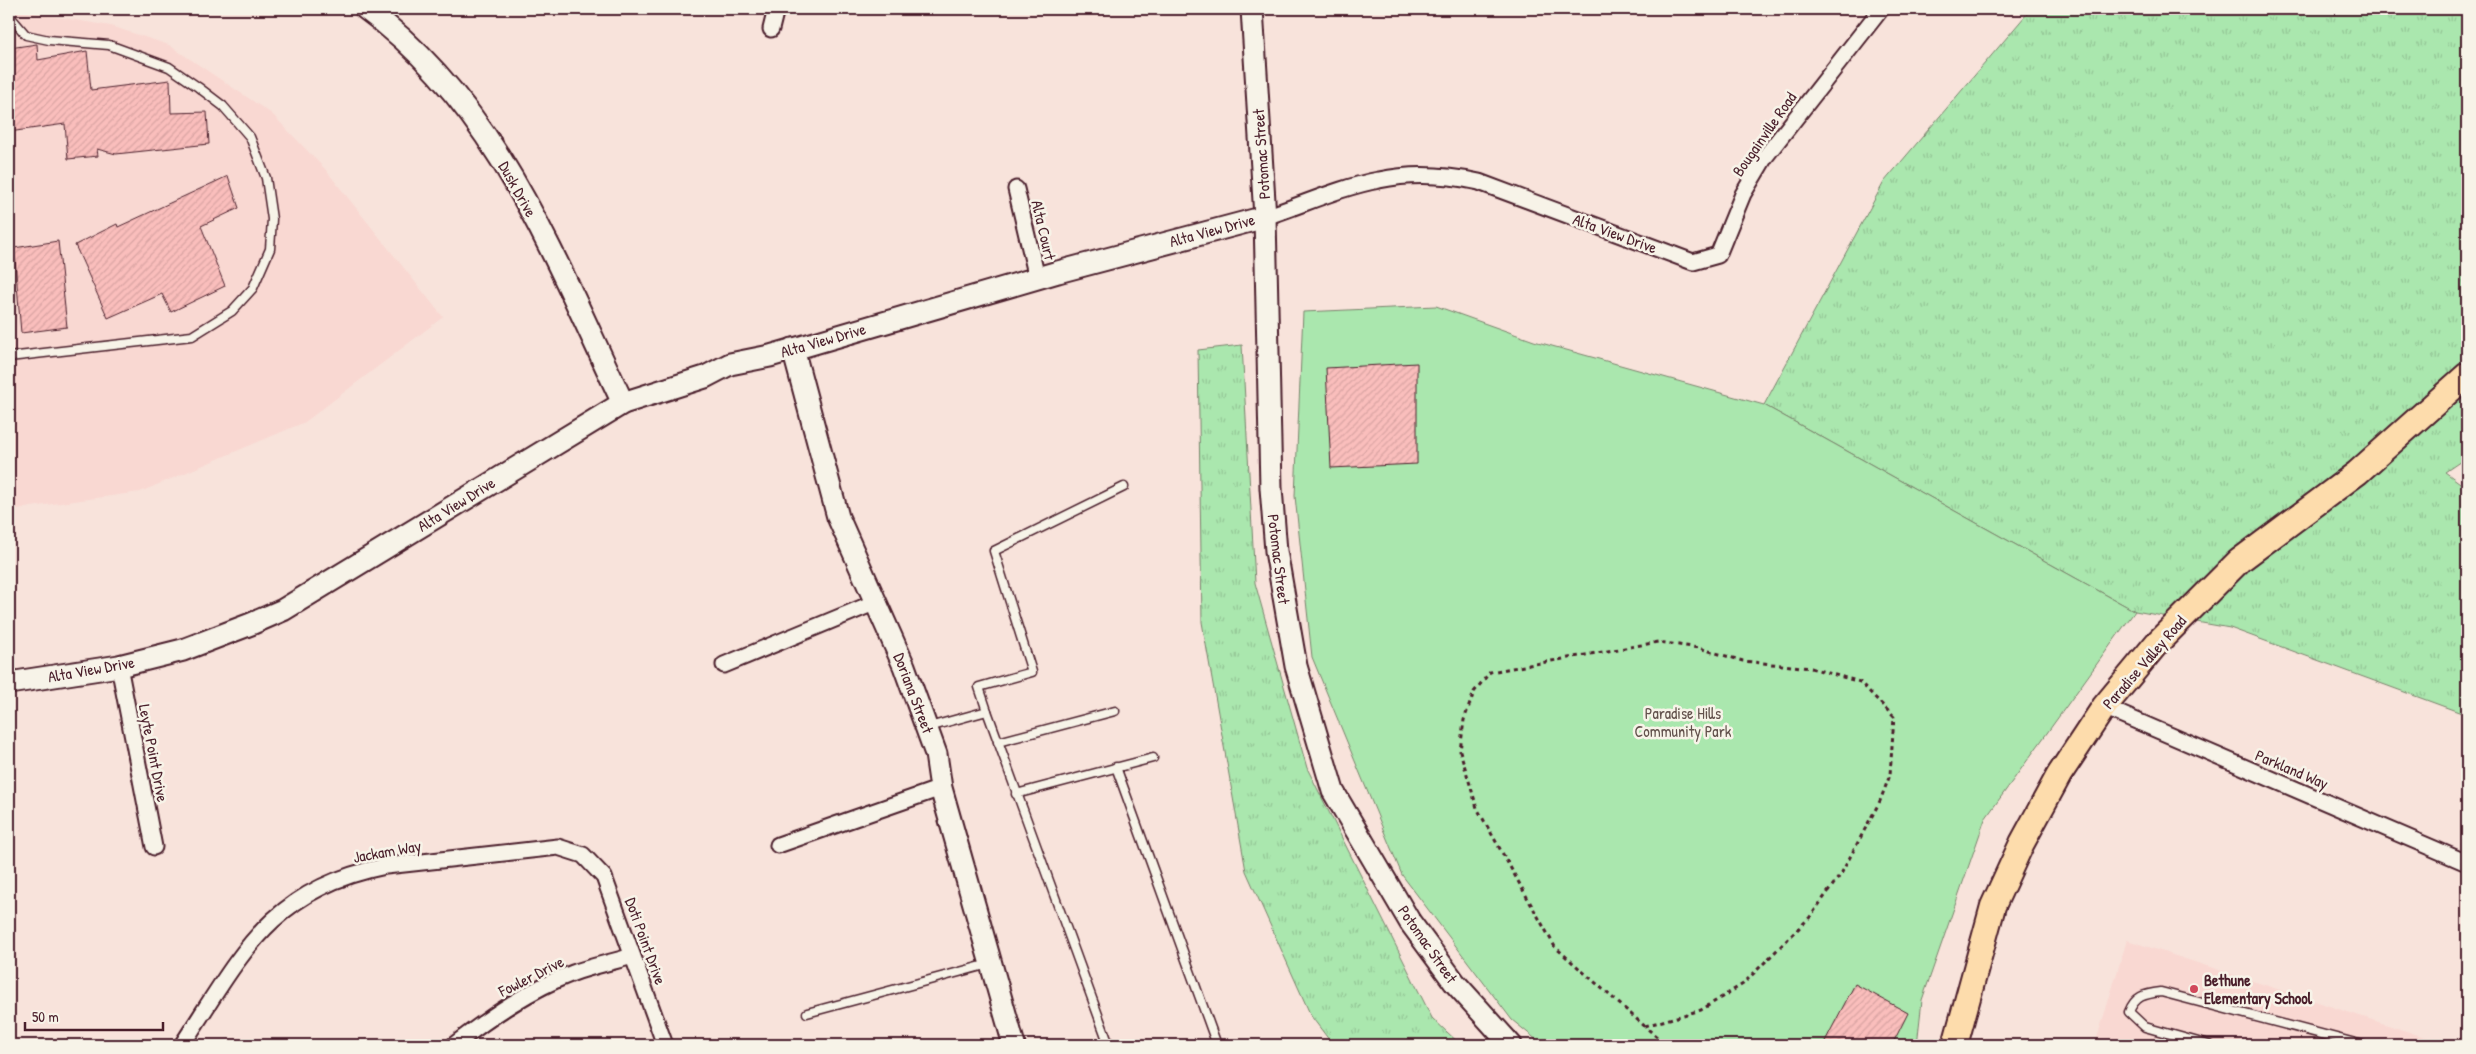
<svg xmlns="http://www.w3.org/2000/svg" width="2476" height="1054" font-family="'Patrick Hand',sans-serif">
  <defs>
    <pattern id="grass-tufts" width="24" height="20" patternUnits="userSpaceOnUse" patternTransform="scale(1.25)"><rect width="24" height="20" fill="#aae7ae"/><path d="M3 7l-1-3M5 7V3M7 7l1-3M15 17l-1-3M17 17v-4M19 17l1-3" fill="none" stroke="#94c696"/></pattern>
    <pattern id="building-hatch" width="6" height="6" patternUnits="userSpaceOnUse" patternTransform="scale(1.25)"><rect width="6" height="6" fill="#fabebc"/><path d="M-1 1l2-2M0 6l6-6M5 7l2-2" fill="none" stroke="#d8a3a2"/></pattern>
  </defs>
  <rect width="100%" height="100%" fill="#f8e3db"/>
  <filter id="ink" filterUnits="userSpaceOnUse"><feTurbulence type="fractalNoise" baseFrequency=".02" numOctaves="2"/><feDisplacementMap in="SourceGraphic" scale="10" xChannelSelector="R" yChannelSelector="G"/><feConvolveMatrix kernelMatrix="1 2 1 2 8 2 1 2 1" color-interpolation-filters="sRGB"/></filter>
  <g filter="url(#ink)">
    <g fill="#f9d8d2">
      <path d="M9,9L111,26L169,45L272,114L325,169L443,317L305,422L140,492L9,510Z"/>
      <path d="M2127,940L2449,1045H2095Z"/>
    </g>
    <g fill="url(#grass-tufts)" stroke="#7a836c">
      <path d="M2031,9H2467V457L2445,472L2467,488V715L2230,628L2135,611L1764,405L1884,182Z"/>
      <path d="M1242,345L1255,583L1307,768L1432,1018L1461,1045H1333L1311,1016L1246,871L1202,622L1198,350Z"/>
    </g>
    <path fill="#aae7ae" stroke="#7a836c" d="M1436,306L1534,341L1764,405L2135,611L1985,819L1922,1000L1917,1045H1543L1512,1020L1402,875L1312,657L1295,496L1303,312Z"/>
    <g fill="url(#building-hatch)" stroke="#4a1f2b">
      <path d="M37,44L38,60L87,51L91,90L170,80L171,113L207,112L209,144L116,154L97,149L98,156L68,159L65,124L9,132V48Z"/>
      <path d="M228,176L239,208L201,226L225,286L171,312L162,294L108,318L75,245L117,224L118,227Z"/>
      <path d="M58,241L67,327L21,333L14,248Z"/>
      <path d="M1417,363V464L1331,468L1326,368Z"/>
      <path d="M1855,984L1908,1013L1892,1045H1823Z"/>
    </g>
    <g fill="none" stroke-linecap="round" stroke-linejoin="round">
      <g stroke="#4a1f2b" stroke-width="11">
        <g id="lane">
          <path d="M9,15L26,35L49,40L109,45L169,67L198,87L223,106L250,137L266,178L272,219L270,249L253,288L232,311L192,336L9,357"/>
          <path d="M987,711L1109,1045"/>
          <path d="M929,727L987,711L979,687L1032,672L994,551L1124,487"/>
          <path d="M998,742L1115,711"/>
          <path d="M1116,767L1217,1045"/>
          <path d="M1016,794L1153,758"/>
          <path d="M807,1013L989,964"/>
          <path d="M2209,1045L2145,1027L2129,1012C2135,996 2144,994 2161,992L2363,1045"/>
        </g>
      </g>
      <g stroke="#4a1f2b" stroke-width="19">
        <g id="street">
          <path d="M771,29L776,9"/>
          <path d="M1016,189L1037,278"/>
          <path d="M1265,217C1302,205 1341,187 1379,180C1411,173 1447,175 1479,182L1693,262L1718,255L1743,194L1765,157L1881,9"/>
          <path d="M724,665L876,602"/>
          <path d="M119,666L154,847"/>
          <path d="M2104,707L2467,863"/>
          <path d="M778,845L941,788"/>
          <path d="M182,1045C241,955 270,889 386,866L558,847L583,855L604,877L665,1045"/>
          <path d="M454,1045C490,1017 530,989 573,973C592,966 613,962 632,956"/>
        </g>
      </g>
      <g stroke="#4a1f2b" stroke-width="25">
        <g id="secondary">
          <path d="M366,9C498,105 555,261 623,403"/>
          <path d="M1252,9L1265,217L1271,488L1276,551L1296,666L1333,791L1410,922L1455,983L1511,1045"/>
          <path d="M793,349L838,517L904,666L936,754L941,788L1014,1045"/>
          <path d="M9,683L119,666L183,650L251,624L283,610L623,403L705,377L730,364L770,356L1058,272L1265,217"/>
        </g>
      </g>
      <g stroke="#4a1f2b" stroke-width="28">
        <path id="primary" d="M1955,1045L1993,906L2022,843L2059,775L2104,707L2157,643L2239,561L2357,473L2467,375"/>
      </g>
      <path stroke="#4a1f2b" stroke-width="3" stroke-dasharray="4 4" stroke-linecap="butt" d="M1645,1026L1701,1010L1743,984L1810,917L1841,874L1880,801L1890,775L1894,717L1860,682L1811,668L1743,661L1699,648L1658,642L1490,672L1474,692L1464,720L1460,751L1477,808L1555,947L1666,1045"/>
      <use href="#lane" stroke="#f7f3e8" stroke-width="8"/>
      <use href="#street" stroke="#f7f3e8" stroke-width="15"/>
      <use href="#secondary" stroke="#f7f3e8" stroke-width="21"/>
      <use href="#primary" stroke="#fddcac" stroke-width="24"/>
    </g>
  </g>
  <circle fill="#d1495b" stroke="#f7f3e8" stroke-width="2" cx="2194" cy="989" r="5"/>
  <g text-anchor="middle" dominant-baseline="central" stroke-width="5" stroke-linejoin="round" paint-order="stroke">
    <g font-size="16" fill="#4a1f2b" stroke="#f7f3e8">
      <text transform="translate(1764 134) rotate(-55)">Bougainville Road</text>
      <text transform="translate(1261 154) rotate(-94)">Potomac Street</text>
      <text transform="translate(518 189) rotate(61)">Dusk Drive</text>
      <text transform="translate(1044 230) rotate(77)">Alta Court</text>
      <text transform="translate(1212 230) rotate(-15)">Alta View Drive</text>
      <text transform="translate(1615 233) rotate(20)">Alta View Drive</text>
      <text transform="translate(823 340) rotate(-16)">Alta View Drive</text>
      <text transform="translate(456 504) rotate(-32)">Alta View Drive</text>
      <text transform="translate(1279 559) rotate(83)">Potomac Street</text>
      <text transform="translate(2144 662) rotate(-49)">Paradise Valley Road</text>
      <text transform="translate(91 669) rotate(-10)">Alta View Drive</text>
      <text transform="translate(914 693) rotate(69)">Doriana Street</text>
      <text transform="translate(154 753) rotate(79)">Leyte Point Drive</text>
      <text transform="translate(2292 769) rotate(23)">Parkland Way</text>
      <text transform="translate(387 851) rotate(-10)">Jackam Way</text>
      <text transform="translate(646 941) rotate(70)">Doti Point Drive</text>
      <text transform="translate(1428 944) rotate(55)">Potomac Street</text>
      <text transform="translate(531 976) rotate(-27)">Fowler Drive</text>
    </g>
    <g font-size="16" fill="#62514c" stroke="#f7f3e8">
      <text x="1683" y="713">Paradise Hills<tspan x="1683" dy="18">Community Park</tspan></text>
    </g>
    <g font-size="16" font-weight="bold" fill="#4a1f2b" stroke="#f7f3e8" text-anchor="start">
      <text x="2204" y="980">Bethune<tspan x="2204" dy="18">Elementary School</tspan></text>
    </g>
  </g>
  <rect width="2476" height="1054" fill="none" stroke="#f7f3e8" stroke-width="30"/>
  <rect x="15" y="15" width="2446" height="1024" fill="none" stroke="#4a1f2b" stroke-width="2" filter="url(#ink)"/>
  <path d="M25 1022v8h138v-8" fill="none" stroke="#4a1f2b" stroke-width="2.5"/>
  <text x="32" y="1022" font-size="15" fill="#4a1f2b" stroke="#f7f3e8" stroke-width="4" paint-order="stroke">50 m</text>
</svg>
